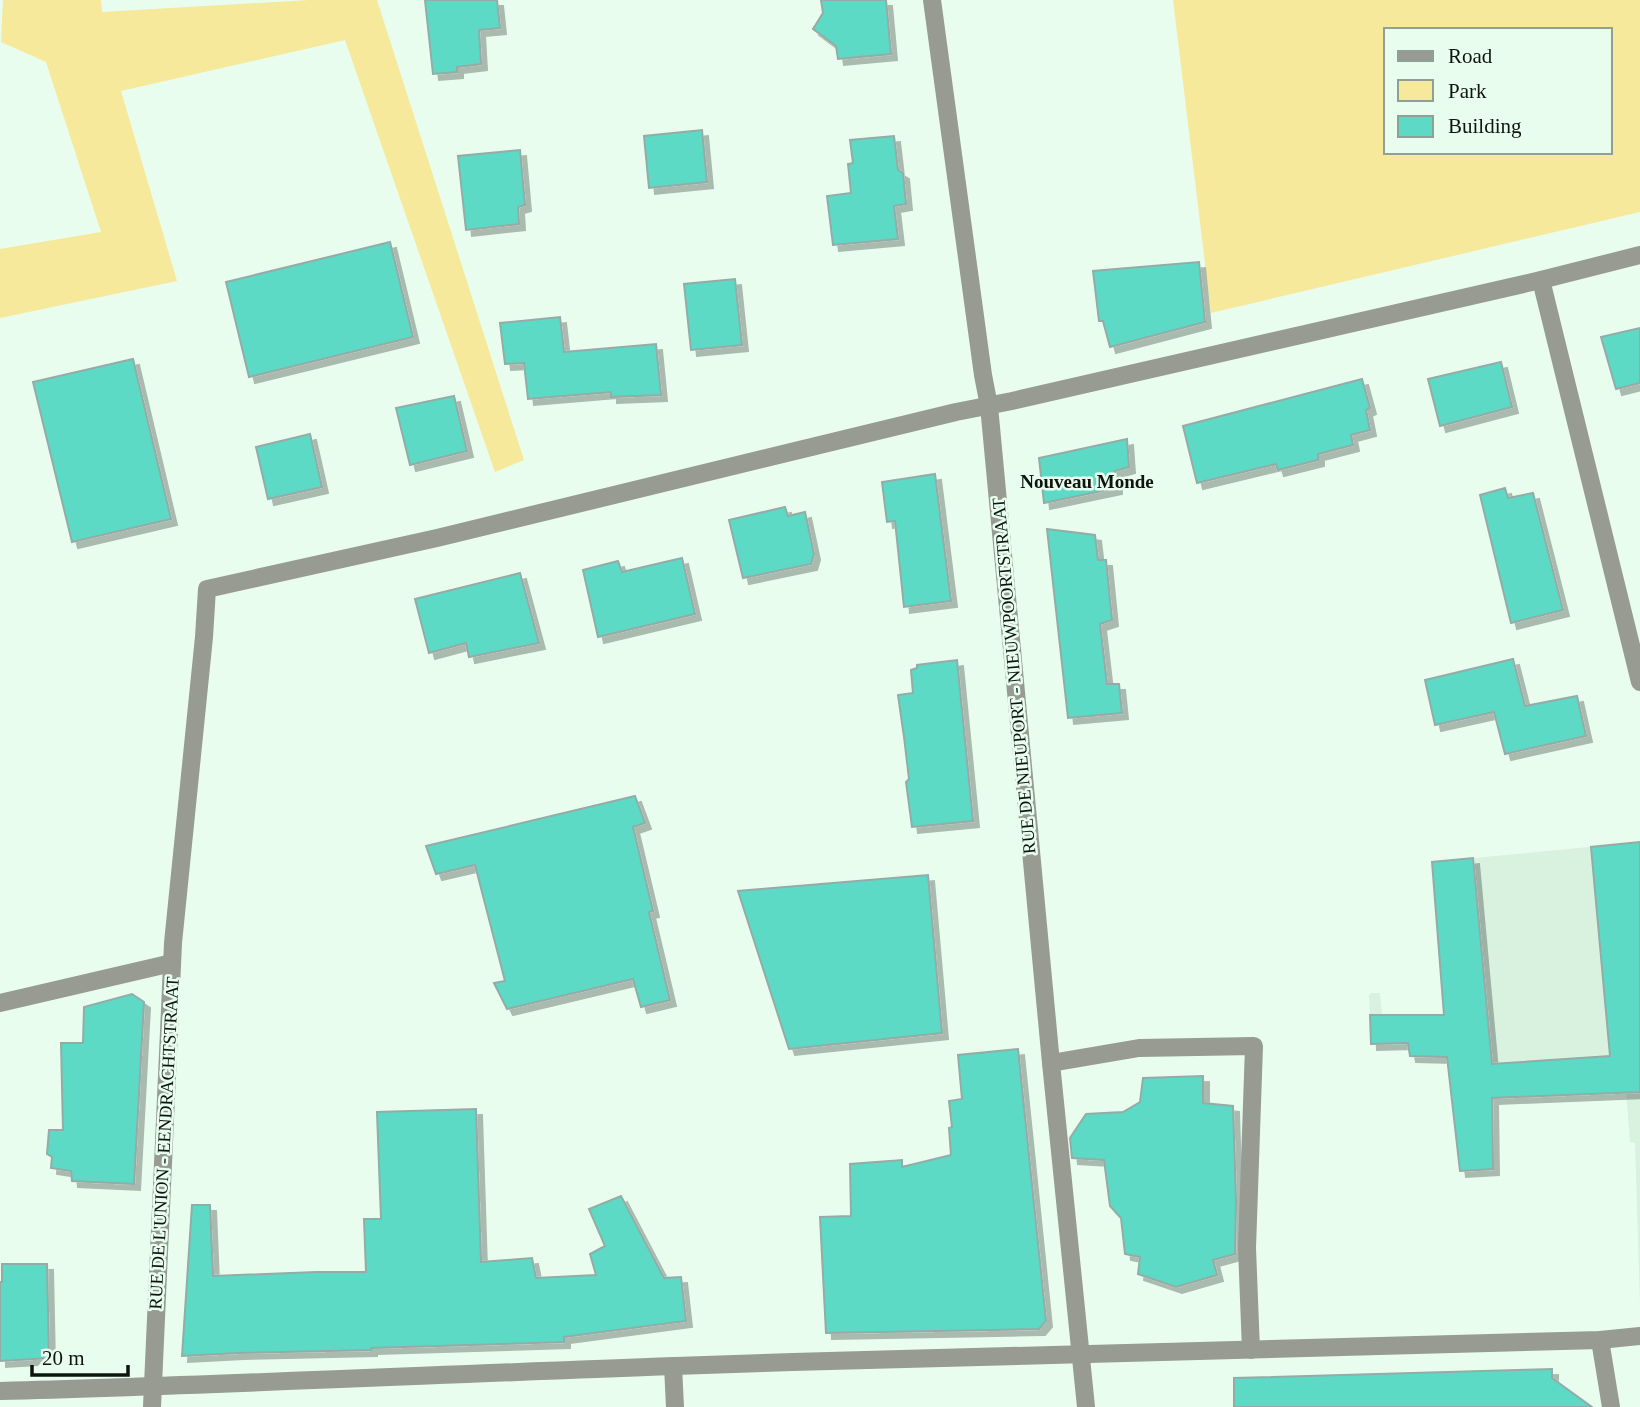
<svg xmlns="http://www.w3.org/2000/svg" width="1640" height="1407" font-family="Georgia,serif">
  <defs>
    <filter id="shadow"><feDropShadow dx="6" dy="6" stdDeviation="0" flood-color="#0004"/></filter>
  </defs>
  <rect width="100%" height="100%" fill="#e9fdee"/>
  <path fill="#d8f2df" d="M1640,842V1304L1635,1143L1630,1142L1626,1092L1493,1099V1169L1447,1057L1410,1056L1408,1043L1371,1044L1369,995L1371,993H1380L1382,1015H1411L1412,1027H1444L1432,862Z"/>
  <g fill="#f6e99b" fill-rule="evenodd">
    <path d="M3,0H101L102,12L309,0H377L524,460L495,472L345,40L121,91L177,281L0,318V249L101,232L46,62L1,42Z"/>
    <path d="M1173,0H1640V212L1211,313ZM1386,30H1610V152H1386Z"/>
  </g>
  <g fill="#5cdac5" stroke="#94aca7" stroke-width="2" filter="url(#shadow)">
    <path d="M425,0H497L500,28L479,30L481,64L457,67V72L433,74Z"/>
    <path d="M821,0H886L891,54L838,59L836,46L813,29L823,13Z"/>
    <path d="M702,130L707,182L649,188L644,136Z"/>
    <path d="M894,136L898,170L903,173L906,204L894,206L898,239L833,245L827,196L851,193L848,164L853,163L850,140Z"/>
    <path d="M520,150L525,205L518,207L519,224L466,230L458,156Z"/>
    <path d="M390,242L413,337L249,377L226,282Z"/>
    <path d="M1199,262L1205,322L1110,347L1103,321H1099L1093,271Z"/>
    <path d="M735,279L742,345L691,350L684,284Z"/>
    <path d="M560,317L564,352L656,344L661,395L611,397V392L528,399L524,363L505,364L500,323Z"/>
    <path d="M1640,328V383L1616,389L1601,337Z"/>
    <path d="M133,359L171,519L72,542L33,382Z"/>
    <path d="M1501,362L1512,407L1440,426L1428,379Z"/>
    <path d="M1362,379L1370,408L1366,410L1370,430L1351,435L1353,445L1318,454V460L1278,470L1276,464L1197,483L1183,426Z"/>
    <path d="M454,396L467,451L410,465L396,408Z"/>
    <path d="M310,434L322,487L268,499L256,447Z"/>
    <path d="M1127,439L1129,467L1115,471L1116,488L1044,503L1039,458Z"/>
    <path d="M935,474L951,601L904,607L895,521L887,522L882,482Z"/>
    <path d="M1505,488L1508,498L1533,493L1563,610L1511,623L1480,495Z"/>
    <path d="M785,507L788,516L805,512L814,554L811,564L743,578L729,520Z"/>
    <path d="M1047,529L1095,535L1098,560H1106L1112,620L1100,624L1107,684H1119L1122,713L1068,718Z"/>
    <path d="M682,558L695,614L598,637L583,570L618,561L622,572Z"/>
    <path d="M520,573L539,643L469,657L466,643L429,653L415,599Z"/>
    <path d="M1513,659L1525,706L1577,696L1586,736L1505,754L1494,712L1435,725L1425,680Z"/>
    <path d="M957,660L973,821L912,827L906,782L909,779L904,737L898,695L913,693L911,670L917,668V665Z"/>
    <path d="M635,796L645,823L633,827L653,911L649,912L670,1000L641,1007L633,979L507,1009L494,983L505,981L475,865L436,874L426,846Z"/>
    <path d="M1640,842V1092L1492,1098L1493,1169L1460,1171L1447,1057L1410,1056L1408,1043L1371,1044L1370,1015H1444L1432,862L1473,858L1492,1064L1610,1056L1591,847Z"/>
    <path d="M928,875L942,1033L789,1049L738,891Z"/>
    <path d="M132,994L144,1002L134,1184L72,1181L71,1171L51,1168L52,1157L47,1154L49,1130H63L61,1043H83L84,1007Z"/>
    <path d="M1018,1049L1046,1321L1039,1329L826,1333L820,1217L851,1216L850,1164L902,1160V1167L951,1155L949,1128L952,1127L949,1101L962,1099L958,1055Z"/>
    <path d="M1203,1076V1103L1233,1106L1236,1202L1235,1254L1213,1260L1217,1275L1176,1287L1138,1274L1140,1257L1125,1254L1121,1218L1110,1206L1104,1160L1072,1158L1070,1138L1086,1114L1123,1112L1140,1102L1143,1078Z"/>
    <path d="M476,1109L481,1262L532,1258L536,1278L596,1275L590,1254L605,1246L589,1209L621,1196L664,1278L681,1277L686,1321L564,1337V1342L371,1348V1350L238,1353L182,1356L192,1205H210L213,1276L316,1272H366L364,1219H381L377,1112Z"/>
    <path d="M2,1264H47L49,1358L0,1361V1282H2Z"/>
    <path d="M1552,1369V1378L1592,1407H1234V1378Z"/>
  </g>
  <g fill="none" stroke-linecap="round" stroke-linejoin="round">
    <g stroke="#979b92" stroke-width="18">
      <path d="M932,0L983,375L989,406L1051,1063L1086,1407"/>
      <path d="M1541,280L1640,682"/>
      <path d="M0,1003L172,963"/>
      <path d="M1051,1063L1139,1048L1254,1046L1247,1248L1251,1350"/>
      <path d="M1600,1340L1611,1407"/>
      <path d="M673,1366L675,1407"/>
      <path d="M0,1391C225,1385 450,1374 675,1366C983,1355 1291,1349 1600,1340L1640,1336"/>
      <path d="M152,1407L173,943L204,637L207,589L437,538L956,412L1012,401L1541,280L1640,255"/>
    </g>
  </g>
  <g text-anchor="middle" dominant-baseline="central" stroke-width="5" stroke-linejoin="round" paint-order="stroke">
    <g font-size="18" fill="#0e1510" stroke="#e9fdee">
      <text transform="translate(1014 676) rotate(-95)">RUE DE NIEUPORT - NIEUWPOORTSTRAAT</text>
      <text transform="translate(164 1143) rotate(-87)">RUE DE L'UNION - EENDRACHTSTRAAT</text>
    </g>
    <g font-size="19" font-weight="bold" fill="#0e1510" stroke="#e9fdee">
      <text x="1087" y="481">Nouveau Monde</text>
    </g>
  </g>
  <rect x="1384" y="28" width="228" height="126" fill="#e9fdee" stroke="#91a095" stroke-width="2"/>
  <rect x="1398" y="51" width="35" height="10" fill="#979b92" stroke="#91a095" stroke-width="2"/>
  <text x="1448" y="63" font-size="21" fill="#0e1510">Road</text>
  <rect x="1398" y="80" width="35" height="21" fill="#f6e99b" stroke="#91a095" stroke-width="2"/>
  <text x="1448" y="98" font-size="21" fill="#0e1510">Park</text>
  <rect x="1398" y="116" width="35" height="21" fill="#5cdac5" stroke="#91a095" stroke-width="2"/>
  <text x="1448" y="133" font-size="21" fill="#0e1510">Building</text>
  <path d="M32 1365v10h96v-10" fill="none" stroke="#0e1510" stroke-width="3.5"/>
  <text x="42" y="1365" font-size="21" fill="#0e1510" stroke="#e9fdee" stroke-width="5" paint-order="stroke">20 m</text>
</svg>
